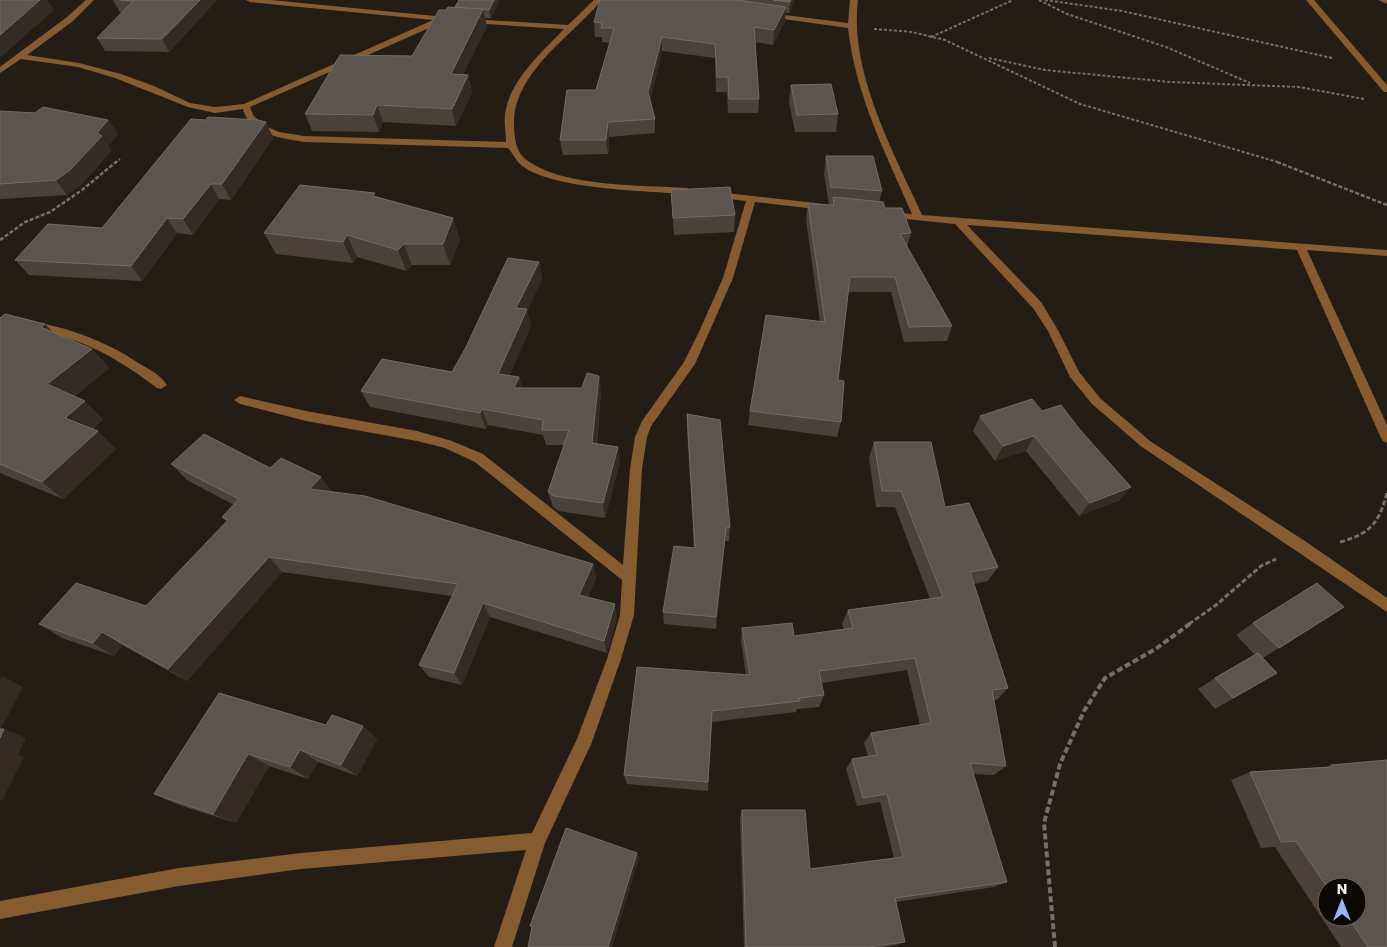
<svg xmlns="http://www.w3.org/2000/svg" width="1387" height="947" font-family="Poppins,sans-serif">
  <rect width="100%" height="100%" fill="#241d16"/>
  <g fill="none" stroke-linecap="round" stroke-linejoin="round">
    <g stroke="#76706a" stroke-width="2" stroke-dasharray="3 2" stroke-linecap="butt">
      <path d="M1039,0L1067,14L1166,47L1250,83"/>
      <path d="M1045,0L1122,11L1332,58"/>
      <path d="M874,29L912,32L945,40L1080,104L1281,163"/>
      <path d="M931,37L1013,0"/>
      <path d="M989,58L1045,70L1170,82L1299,87L1364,99"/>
      <path d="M115,163L120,159"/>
    </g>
    <g stroke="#76706a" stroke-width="2.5" stroke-dasharray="4 2" stroke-linecap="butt">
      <path d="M1277,162L1387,205"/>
      <path d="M0,240L25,222L50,212L82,190L116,162"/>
    </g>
    <g stroke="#76706a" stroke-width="3" stroke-dasharray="5 2.5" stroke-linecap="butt">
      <path d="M1340,542C1370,534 1379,523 1387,493"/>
      <path d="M1189,624L1216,605L1261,566L1276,559"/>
    </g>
    <path stroke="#76706a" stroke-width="4" stroke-dasharray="6 3" stroke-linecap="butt" d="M1055,947L1044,823L1060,764L1084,711L1105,678L1157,648L1191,623"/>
    <g fill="#865b30" fill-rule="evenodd">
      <path d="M86,0H94L73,21L27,55L79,63L121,74L154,86L190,103L215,107L244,104L433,20L250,2L246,0H271L445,17V21L250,107L253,115L263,125L279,132L304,136L506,142C506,133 504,124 505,115C508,82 543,51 564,29L470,23L466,21L470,19L568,25L594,0H602C580,26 551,46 531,75C520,91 513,107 514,127C515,140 516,153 528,161C564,187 642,185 687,188L692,191L687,194C649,191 546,190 519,163C515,159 512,152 508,148L304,142C281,138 250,135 243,109L215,113L188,107L115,78L78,67L21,59L0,73V67L67,17Z"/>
      <path d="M850,0H858C849,72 893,151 922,215L1387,250V256L1307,250L1387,425V443L1383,441L1381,438L1297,250L967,225L1041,302L1058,330L1079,372L1100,398L1150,441L1308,543L1387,598V612L1142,447L1092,404L1070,377L1048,331L1033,308L955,224L886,217V213L889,212L912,214C886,154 855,94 848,28L769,17L765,15L769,13L848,23Z"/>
      <path d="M1306,0H1314L1387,85V92H1384Z"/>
      <path d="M1378,0H1387V4Z"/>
      <path d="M717,192L824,204L829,207L824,210L755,202L733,278L695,364L651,426L647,437L642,469L634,615L621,659L592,742L545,843L512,947H494L526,850L301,869L179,886L0,919V901L179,868L301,853L532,833L577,739L607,659L620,615L622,580L475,462L445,448L417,441L306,421L240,404L234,400L240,396L306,411L417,431L452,441L483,454L623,565L630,469L635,437L642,421L684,362L698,334L723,278L746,201L714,197V193Z"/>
      <path d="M0,317C51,322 97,335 140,364C149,369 162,376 167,385L161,389L157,388C104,348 66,331 0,325Z"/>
    </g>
  </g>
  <g fill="#4a423b" fill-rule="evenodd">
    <path d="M113,0H217L169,52L105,51L97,38L123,12H120Z"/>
    <path d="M459,0H498L499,1L491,18H485L487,26L463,74L468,75L472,92L456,126L383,122L379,132L312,131L305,114L412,56L446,10L455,7Z"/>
    <path d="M600,0H795L789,13H785V21L773,45L755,42L759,99L758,113H728L727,92H716L715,58L662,51L650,101L655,119V133L609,137L608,154L563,155L560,140L596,90L610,43L602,42V37H595L594,22Z"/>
    <path d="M791,85L838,114L836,132H795L789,102Z"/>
    <path d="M0,111L108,120L118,134L108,146L111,151L81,185L67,195L0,199Z"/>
    <path d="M206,120L266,122L273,138L231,200L219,199L193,235L177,233L142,281L29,275L15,260L102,228Z"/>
    <path d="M826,156L882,191L879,202L885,208L911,233L907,247L952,326L947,341L904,342L891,292H848L838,380L841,422L837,437L748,425L750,411L820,322L806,219L808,204L831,205V204H829L824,174Z"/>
    <path d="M671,190L735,215L734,232L674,235Z"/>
    <path d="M377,197L453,218L460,240L450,265H412L406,271L357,257L353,263L276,254L264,233Z"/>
    <path d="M539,262L542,279L527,311L531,326L509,376L519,377L522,388L601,392L597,444L620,462L605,518L558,511L553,507L548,492L564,445H546L543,435L488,425L486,429L370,407L361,391L452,372Z"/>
    <path d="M0,318L45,324L52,332L92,349L109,368L75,396L103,419L93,429L116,449L63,499L0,473Z"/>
    <path d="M1042,411L1120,500L1079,516L1026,451L995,461L973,431L980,416Z"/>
    <path d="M687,414L730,527L729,541H725L716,629L664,624L663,612L694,548L687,429Z"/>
    <path d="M874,442L945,507L998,567L988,581L974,584L1008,688L997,700H994L1006,766L994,775L973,774L1007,882L994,887L896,902L905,942L896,945L883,947H744L740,818L742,810L810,869L894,858L880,802L857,806L846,769L852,759L868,756L864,743L871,733L920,725L907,670L821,683L824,695L819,707L797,709L796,712L712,722L708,791L627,784L624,775L746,675L741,641L742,628L794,636L844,629L842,624L848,610L930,599L895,507H876L869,458Z"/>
    <path d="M171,464L270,468L331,491L593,564L596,578L588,597L617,618L607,653L490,617L462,685L429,677L419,665L452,596L282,572L187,681L122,645L114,656L62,638L39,624L146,606L227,522L222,517L234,505L187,480Z"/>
    <path d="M1344,607L1263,658L1277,673L1215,709L1198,689L1215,678L1255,655L1236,635L1253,623Z"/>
    <path d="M219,693L326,725L363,726L377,739L357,776L318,762L308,779L269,766L236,823L179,805L154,794Z"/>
    <path d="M1331,765L1387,947H1341L1275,847L1261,848L1231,780L1250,772L1325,767ZM1327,887L1357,917H1327Z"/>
  </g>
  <g fill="#332b24">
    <path d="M40,0H47L54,10L0,58V35Z"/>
    <path d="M200,0H217L169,52L162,39Z"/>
    <path d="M494,0H498L499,1L491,18L489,10Z"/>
    <path d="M791,0H795L789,13L790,2Z"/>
    <path d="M786,7L785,21L773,45L774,30Z"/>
    <path d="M483,9L487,26L455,91L451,74Z"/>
    <path d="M662,37V51L649,107L648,92Z"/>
    <path d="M468,75L472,92L456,126L452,109Z"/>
    <path d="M377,105L383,122L379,132L373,115Z"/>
    <path d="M108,120L118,134L108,146L111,151L81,185L67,195L56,180Z"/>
    <path d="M266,122L273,138L231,200L222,184Z"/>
    <path d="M608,122L609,137L608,154L606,140Z"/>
    <path d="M211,184L219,199L193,235L183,219Z"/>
    <path d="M167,218L177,233L142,281L131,266Z"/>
    <path d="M453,218L460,240L450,265L443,244Z"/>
    <path d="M347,235L357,257L353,263L343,242Z"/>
    <path d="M404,244L412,265L406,271L398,250Z"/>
    <path d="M539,262L542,279L527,311L531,326L503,390L498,374L516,308Z"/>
    <path d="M45,324L63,343L41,327Z"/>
    <path d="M92,349L109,368L66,403L47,384Z"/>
    <path d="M599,376L601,392L595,459L592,443Z"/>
    <path d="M519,377L524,394L514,388Z"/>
    <path d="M85,401L103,419L84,436L65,418Z"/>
    <path d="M482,409L488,425L486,429L480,413Z"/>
    <path d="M98,431L116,449L63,499L42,482Z"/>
    <path d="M1034,436L1026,451L995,461L1003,446Z"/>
    <path d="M618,447L620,462L605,518L603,503Z"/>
    <path d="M321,477L333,493L310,489Z"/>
    <path d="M1131,487L1120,500L1079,516L1090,503Z"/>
    <path d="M726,528L725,541L716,629V617Z"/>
    <path d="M269,557L282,572L187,681L168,669Z"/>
    <path d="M593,564L596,578L583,609L579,595Z"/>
    <path d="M483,603L490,617L462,685L454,673Z"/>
    <path d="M615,604L617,618L607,653L604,641Z"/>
    <path d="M102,632L122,645L114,656L93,643Z"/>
    <path d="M2,676L23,687L0,730V680Z"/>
    <path d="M363,726L377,739L357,776L341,765Z"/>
    <path d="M4,729L26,738L18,755L24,757L2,801L0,800V738Z"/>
    <path d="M300,750L318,762L308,779L290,767Z"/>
    <path d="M248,754L269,766L236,823L213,814Z"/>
    <path d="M637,853L639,859L612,947H608Z"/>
  </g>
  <g fill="#5c544e" stroke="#736c66">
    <path d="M0,0H40L0,35Z"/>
    <path d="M120,0H200L162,39L97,38L133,1Z"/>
    <path d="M459,0H494L489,10L455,7Z"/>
    <path d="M600,0H738L786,7L774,30L754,27L759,99H729L728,77H717L715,44L662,37L648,92L655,119L608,122L606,140H560L567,90H596L614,28H601L602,23L594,22Z"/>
    <path d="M773,0H791L790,2Z"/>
    <path d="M448,7L483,9L451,74L468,75L452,109L377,105L373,115L305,114L340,55L412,56L439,10H446Z"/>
    <path d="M831,84L838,114L797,115L791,85Z"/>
    <path d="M43,107L108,120L97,133L102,136L70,170L56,180L0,184V111L35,113Z"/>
    <path d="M208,117L258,120L266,122L222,184H211L183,219L167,218L131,266L15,260L48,224L102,228L191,119L206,120Z"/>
    <path d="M826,156H873L882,191L831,187Z"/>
    <path d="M300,185L375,193L373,196L453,218L443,244H404L398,250L347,235L343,242L264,233Z"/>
    <path d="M730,187L735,215L673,218L671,190Z"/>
    <path d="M833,197L883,202L885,208H902L911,233L900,234L952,326L909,327L895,277H850L838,380L844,381L841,422L750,411L766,315L825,322L808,204L834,205Z"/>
    <path d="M508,258L539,262L516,308L527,309L498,374L519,377L514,388H582L587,373L599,376L592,443L618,447L603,503L554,496L548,492L569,430H542L543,420L482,409L480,413L361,391L382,359L452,372L465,349Z"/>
    <path d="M5,314L45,324L41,327L92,349L47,384L85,401L65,418L98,431L42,482L0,464V318Z"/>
    <path d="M1032,399L1042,411L1061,405L1081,431L1131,487L1090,503L1034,436L1003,446L980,416Z"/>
    <path d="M687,414L720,420L730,527L726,528L716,617L663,612L674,546L695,548Z"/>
    <path d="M204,434L270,468L281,458L321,477L310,489L365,496L593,564L579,595L615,604L604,641L483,603L454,673L419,665L458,584L269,557L168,669L102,632L93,643L39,624L76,583L146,606L228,520L222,517L239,499L171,464Z"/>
    <path d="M874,442H931L945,507L969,503L998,567L970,572L1008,688L992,690L1006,766L970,763L1007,882L895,898L905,942L867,947H746L742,810H805L810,869L903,857L887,794L863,798L852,759L877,755L871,733L931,723L915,658L819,671L824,695L799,698L800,701L712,711L708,782L624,775L637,667L750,675L742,628L792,623L794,636L853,628L848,610L943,597L901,491H882Z"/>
    <path d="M1317,583L1344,607L1279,648L1253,623Z"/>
    <path d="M1258,653L1277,673L1233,698L1215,678Z"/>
    <path d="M219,693L326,725L332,715L363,726L341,765L300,750L290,767L248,754L213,814L154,794Z"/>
    <path d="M0,729H4L0,738Z"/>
    <path d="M1387,760V947H1368L1348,917H1357V887H1327L1296,841L1281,842L1250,772L1332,767L1331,765Z"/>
    <path d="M566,828L637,853L608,947H528L532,927L530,926Z"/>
  </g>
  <g transform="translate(1342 902)"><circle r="24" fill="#0b0806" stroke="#676460"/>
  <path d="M0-4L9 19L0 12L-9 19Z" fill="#a1b2fd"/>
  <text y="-8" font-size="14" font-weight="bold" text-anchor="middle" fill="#f2ede8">N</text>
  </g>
</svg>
